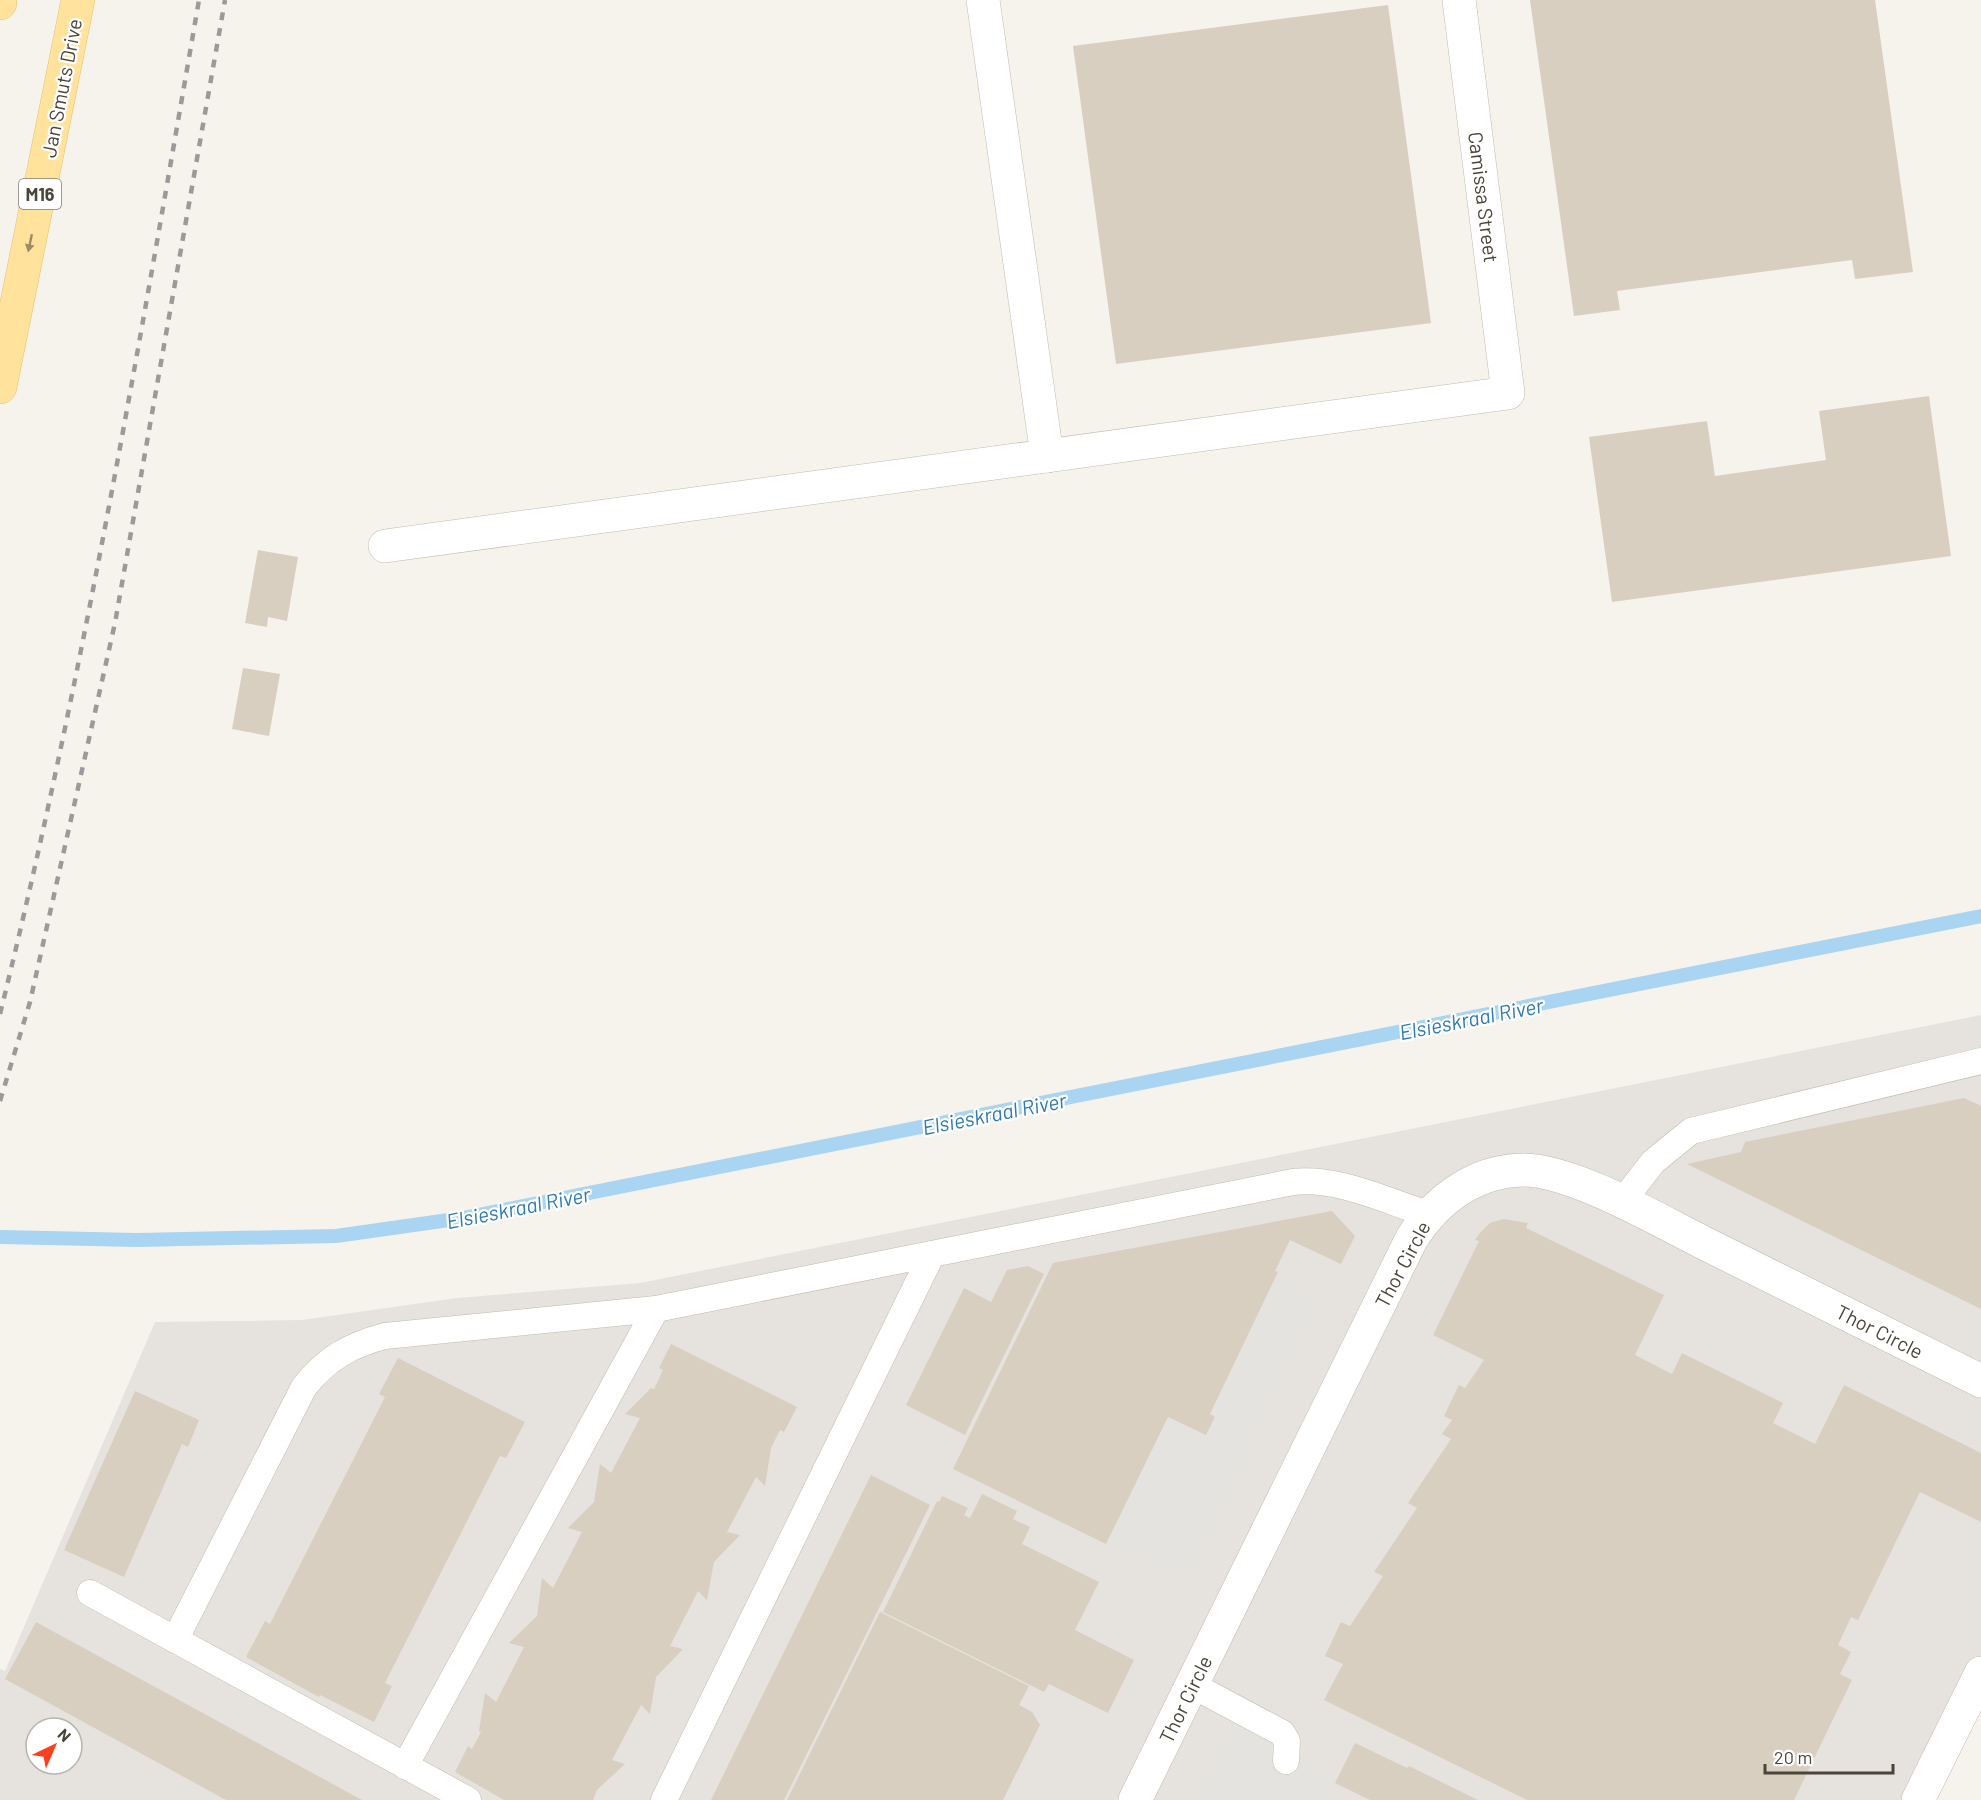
<svg xmlns="http://www.w3.org/2000/svg" width="1981" height="1800" font-family="Barlow,sans-serif">
  <rect width="100%" height="100%" fill="#f6f3ec"/>
  <path fill="#e6e2dd" fill-rule="evenodd" d="M1981,1015V1673L1918,1800H0V1669L5,1671L155,1322L302,1320L457,1298L640,1283ZM36,1728H72V1764H36Z"/>
  <g fill="#e5e3e0">
    <path d="M1278,1272L1325,1295L1185,1583L1106,1544L1168,1417L1206,1435L1215,1417L1210,1414Z"/>
    <path d="M1232,1724L1337,1776L1325,1800H1194Z"/>
  </g>
  <g fill="none" stroke-linecap="round" stroke-linejoin="round">
    <path stroke="#a9d4f2" stroke-width="14" d="M0,1237L137,1240L336,1236L463,1218L1981,916"/>
  </g>
  <g fill="#d8cfc1">
    <path d="M1530,0H1875L1913,272L1855,279L1852,260L1617,291L1620,310L1574,316Z"/>
    <path d="M1388,5L1431,323L1116,364L1073,46Z"/>
    <path d="M1929,396L1951,556L1612,602L1589,437L1707,421L1715,476L1826,460L1819,411Z"/>
    <path d="M258,550L298,557L287,621L268,617L267,627L245,623Z"/>
    <path d="M243,668L280,674L269,736L232,729Z"/>
    <path d="M1964,1098L1981,1106V1309L1687,1164L1741,1152L1745,1142Z"/>
    <path d="M1332,1211L1355,1236L1341,1264L1290,1240L1275,1271L1278,1272L1210,1414L1215,1417L1206,1435L1168,1417L1106,1544L953,1469L1053,1263Z"/>
    <path d="M1504,1219L1528,1223L1526,1228L1664,1295L1635,1355L1672,1374L1682,1353L1783,1403L1773,1423L1815,1444L1844,1385L1981,1453V1522L1920,1492L1858,1620L1851,1617L1838,1645L1851,1652L1840,1674L1852,1680L1794,1800H1527L1324,1700L1343,1664L1325,1656L1341,1622L1350,1626L1383,1576L1374,1572L1417,1508L1408,1503L1451,1439L1442,1434L1452,1420L1444,1416L1459,1385L1465,1388L1484,1360L1433,1335L1479,1241L1475,1240L1479,1234L1490,1223Z"/>
    <path d="M1028,1266L1044,1274L965,1435L906,1405L964,1288L991,1302L1007,1270Z"/>
    <path d="M671,1344L797,1407L784,1432L780,1430L771,1448L765,1486L756,1477L727,1532L740,1535L714,1562L707,1600L698,1591L670,1646L683,1649L656,1677L650,1714L641,1705L612,1760L625,1764L597,1790L593,1800H504L455,1772L468,1746L472,1749L481,1732L479,1731L485,1693L496,1702L524,1647L509,1643L537,1616L542,1578L553,1588L582,1532L568,1528L594,1502L600,1464L611,1473L640,1418L625,1414L651,1388L654,1389L663,1370L659,1368Z"/>
    <path d="M398,1358L525,1422L506,1458L500,1456L385,1683L392,1686L374,1722L320,1695L319,1697L246,1657L265,1621L270,1624L385,1397L379,1394Z"/>
    <path d="M135,1391L199,1420L188,1447L182,1444L124,1577L64,1550Z"/>
    <path d="M871,1475L930,1505L784,1800H711Z"/>
    <path d="M982,1494L1017,1511L1013,1519L1030,1527L1022,1544L1099,1582L1075,1630L1134,1660L1108,1713L1049,1684L1044,1692L883,1612L937,1501L939,1502L942,1496L968,1508L964,1515L970,1518Z"/>
    <path d="M880,1612L1029,1686L1019,1705L1032,1712L1040,1725L1003,1800H787Z"/>
    <path d="M36,1622L362,1800H226L5,1679Z"/>
    <path d="M1355,1743L1407,1768L1409,1766L1478,1800H1370L1335,1783Z"/>
  </g>
  <g fill="none" stroke-linecap="round" stroke-linejoin="round">
    <g stroke="#c2bbae" stroke-width="27">
      <g id="lane">
        <path d="M1622,1202L1653,1162L1691,1131L1981,1061"/>
        <path d="M90,1593L468,1800"/>
        <path d="M175,1640L304,1387C326,1359 350,1345 385,1336L656,1309L1293,1182C1339,1177 1386,1201 1428,1214"/>
        <path d="M1192,1685L1282,1733L1287,1741L1286,1761"/>
        <path d="M405,1766L656,1309"/>
        <path d="M664,1800L932,1254"/>
      </g>
    </g>
    <g stroke="#c2bbae" stroke-width="34">
      <g id="street">
        <path d="M983,0L1047,456"/>
        <path d="M385,546L1508,393L1459,0"/>
        <path d="M1135,1800L1412,1238C1437,1199 1475,1171 1523,1170C1573,1170 1658,1220 1704,1243C1796,1289 1889,1335 1981,1381"/>
        <path d="M1918,1800L1981,1673"/>
      </g>
    </g>
    <g stroke="#e6c16a" stroke-width="34">
      <g id="primary">
        <path d="M0,3V0"/>
        <path d="M0,387L78,0"/>
      </g>
    </g>
    <use href="#lane" stroke="#fff" stroke-width="26"/>
    <use href="#street" stroke="#fff" stroke-width="33"/>
    <use href="#primary" stroke="#ffe39c" stroke-width="33"/>
    <g stroke="#9a9a9a" stroke-width="4.5" stroke-dasharray="8 8" stroke-linecap="butt">
      <path d="M0,1014C83,679 140,340 199,0"/>
      <path d="M0,1101L30,1002L115,623L225,0"/>
    </g>
  </g>
  <defs><path id="oneway-solid" d="M-6-.8H1V-3.2L6.5 0L1 3.2V.8H-6Z" transform="scale(1.5)"/></defs>
  <use fill="#9c8c66" href="#oneway-solid" transform="translate(30 243) rotate(102)"/>
  <g text-anchor="middle" dominant-baseline="central" stroke-width="4.5" stroke-linejoin="round" paint-order="stroke">
    <rect fill="#fff" stroke="#817c74" stroke-width="1.5" x="19" y="179" width="42" height="30" rx="4.5"/>
    <g font-size="18" font-weight="bold" fill="#4b4439">
      <text x="40" y="194">M16</text>
    </g>
    <g font-size="20" fill="#4b4439" stroke="#fff">
      <text transform="translate(61 88) rotate(-79)">Jan Smuts Drive</text>
      <text transform="translate(1484 197) rotate(83)">Camissa Street</text>
      <text transform="translate(1402 1264) rotate(-62)">Thor Circle</text>
      <text transform="translate(1880 1331) rotate(27)">Thor Circle</text>
      <text transform="translate(1185 1699) rotate(-64)">Thor Circle</text>
    </g>
    <g font-size="21" font-style="italic" fill="#2e7ab2" stroke="#fff">
      <text transform="translate(1471 1018) rotate(-11)">Elsieskraal River</text>
      <text transform="translate(994 1113) rotate(-11)">Elsieskraal River</text>
      <text transform="translate(518 1207) rotate(-11)">Elsieskraal River</text>
    </g>
  </g>
  <g transform="translate(54 1746) rotate(44)"><circle r="28" fill="#ffffff" stroke="#b7b4b0" stroke-width="1.5"/>
  <path d="M0-4.5L10 22L0 15L-10 22Z" fill="#fc3f1d"/>
  <text y="-9" font-size="16" font-weight="bold" text-anchor="middle" fill="#4b4439">N</text>
  </g>
  <path d="M1765 1764v9h128v-9" fill="none" stroke="#4b4439" stroke-width="3"/>
  <text x="1774" y="1764" font-size="18" fill="#4b4439" stroke="#ffffff" stroke-width="4.5" paint-order="stroke">20 m</text>
</svg>
